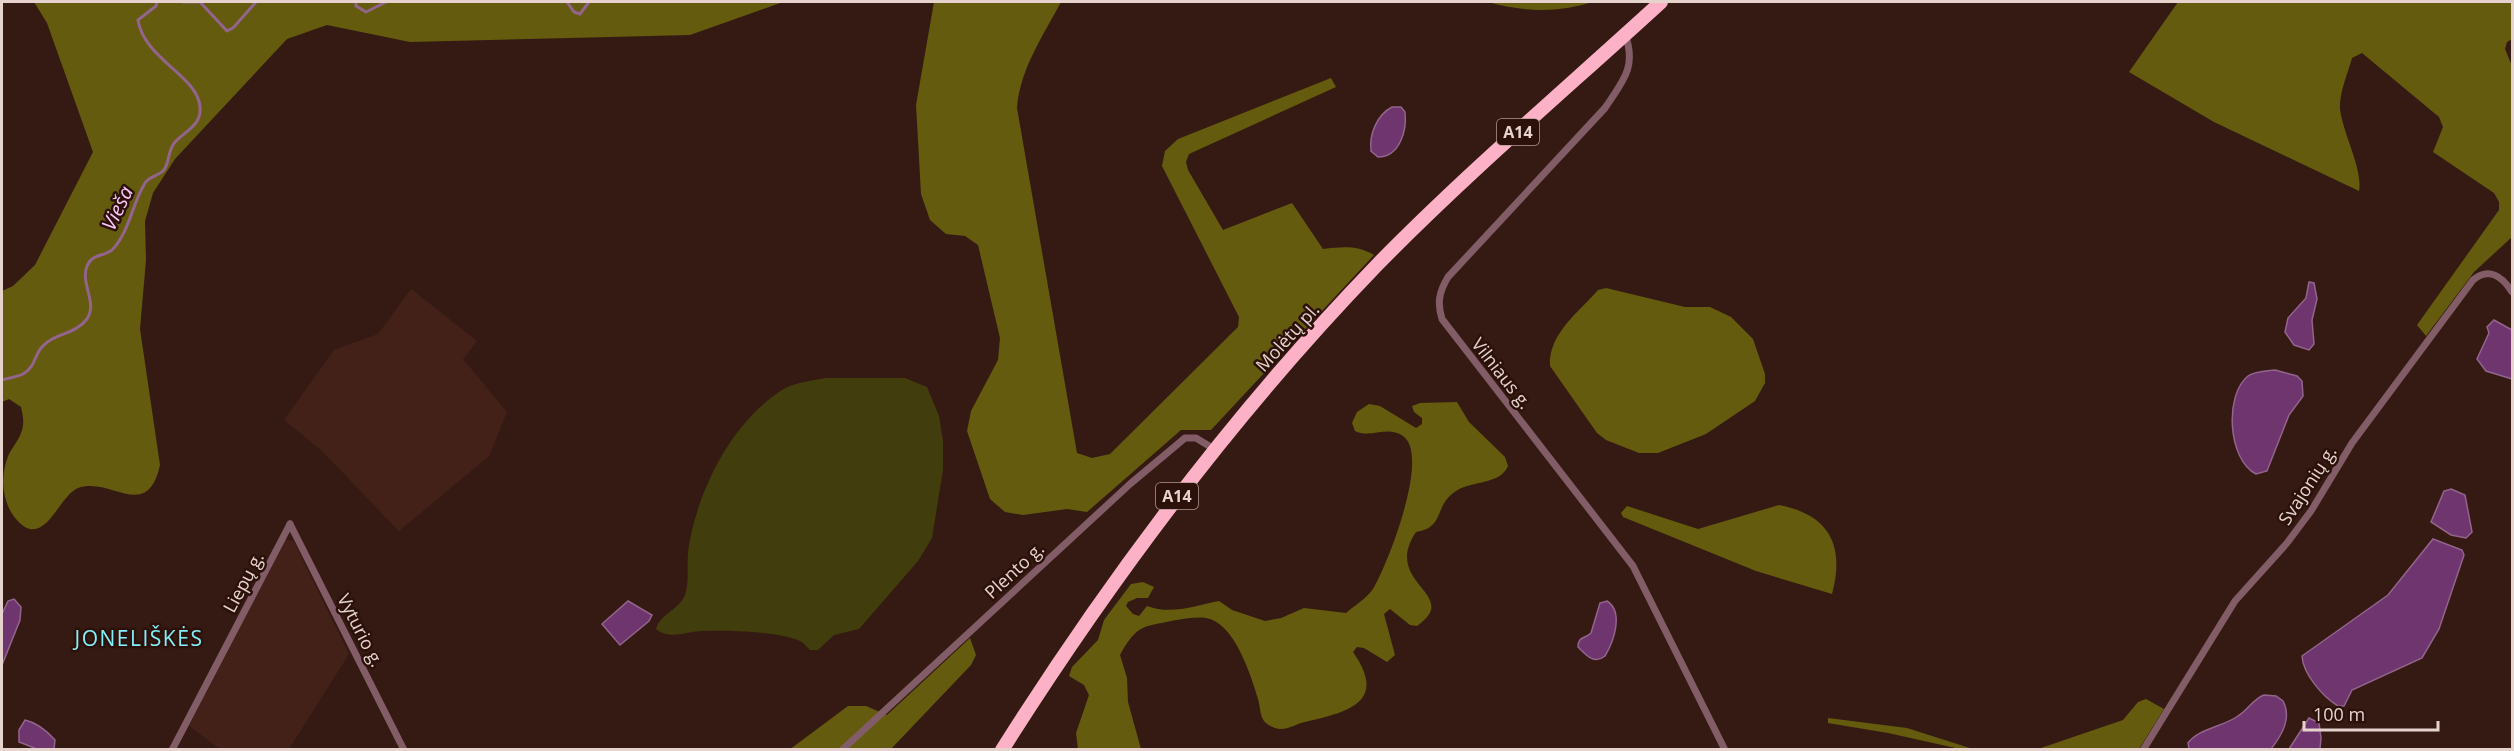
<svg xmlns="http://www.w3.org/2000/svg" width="2514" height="751" font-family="'Open Sans',sans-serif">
  <rect width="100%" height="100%" fill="#351a13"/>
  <g fill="#432119">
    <path d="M411,289L477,341L463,359L507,412L489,456L399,531L321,450L284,420L334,350L378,334Z"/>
    <path d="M288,539L294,542L349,654L289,749H220L189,726L284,541Z"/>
  </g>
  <path fill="#423d0c" d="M826,378H905L927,387L939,416L943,441V470L932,538L918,561L859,629L834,635L818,650H810C807,647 804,643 800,641C777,631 726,630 701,631C685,632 670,640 656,629C660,614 679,610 685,595C690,580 686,560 689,545C699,488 732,422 782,390C795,382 811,381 826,378Z"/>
  <g fill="#645b0e">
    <path d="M34,2H783L690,35L410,42L327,25L287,39L175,159L153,193L145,221L146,260L140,329L160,465C147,523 111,476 78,488C58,496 44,552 16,519C1,501 0,474 9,454C14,445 22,436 23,425C24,419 22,412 21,407L9,399L2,402V291L13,286L35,265L93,152L47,23Z"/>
    <path d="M934,2H1061C1043,36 1020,69 1017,108L1077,453L1092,458L1110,454L1238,327L1239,317L1162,166L1165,151L1178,139L1331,78L1336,87L1189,154L1186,162L1188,170L1223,230L1292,203L1323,249C1343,247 1356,245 1374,255L1211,430H1181L1087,512L1067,509L1023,515L1005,512L990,499L967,431L971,411L998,360L1000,338L978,245L965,236L946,234L930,220L921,194L916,105Z"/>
    <path d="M1488,2H1592C1559,13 1522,12 1488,2Z"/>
    <path d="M2178,2H2512V39L2507,42L2505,49L2512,66V237L2474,272L2426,336L2417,325L2499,210V202L2494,193L2433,152L2443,127L2439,117L2362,53L2352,58C2348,73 2339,93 2340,109C2343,134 2363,169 2359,191L2214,122L2129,72Z"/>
    <path d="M1606,288L1685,307H1710L1731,317L1753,339L1765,374V383L1755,401L1706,434L1658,453H1639L1606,440L1597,433L1550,366C1548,334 1579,312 1598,290Z"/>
    <path d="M1457,402L1469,422L1505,457L1508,466C1500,485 1473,480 1456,491C1433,506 1446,527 1416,532C1381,584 1463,594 1417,626L1410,625L1390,609L1384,614L1395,655L1387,662L1364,648L1357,647L1353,652C1388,702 1349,712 1305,722C1295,724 1285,732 1275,728C1272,727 1266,724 1264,721C1260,716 1260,705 1258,699C1251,675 1234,622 1206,618C1191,616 1167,622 1152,625C1135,628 1128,641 1120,655L1127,678L1128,702L1141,749H1078L1076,733L1089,695L1084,685L1069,676L1072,667L1098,640L1104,620L1131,584L1143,582L1154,587L1148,598H1137L1128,602L1126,606L1133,614L1139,616L1147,606C1171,615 1194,606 1219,601L1232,610L1265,621L1281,618L1304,608L1346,613C1354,606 1367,598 1373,589C1387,566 1431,455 1403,436C1387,425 1370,439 1355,431L1352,423L1357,412L1369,404L1380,406L1416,428L1422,424V418L1414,412L1412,406L1420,403Z"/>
    <path d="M1779,505C1830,515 1845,546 1832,594L1756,571L1623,517L1621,513L1627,506L1698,529Z"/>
    <path d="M970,638L976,655L971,665L891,749L789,750L848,706H866L887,715Z"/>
    <path d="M2146,699L2164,709L2139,749H2038L2123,720L2138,702Z"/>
    <path d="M1828,718L1907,728L1973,749H1960L1888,733L1828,723Z"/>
  </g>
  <g fill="#6f356f" stroke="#93648c" stroke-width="1.5">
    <path d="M1392,107H1401L1405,112C1407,130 1400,157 1378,157L1371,151C1369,134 1377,115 1392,107Z"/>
    <path d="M2309,282L2314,283L2317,299L2312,320L2314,344L2309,350L2294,345L2285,332L2288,318L2306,298Z"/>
    <path d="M2494,320L2512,330V379L2486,371L2477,359L2489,333L2487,327Z"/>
    <path d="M2275,370L2297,376L2302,381L2303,396L2289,415L2267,471L2256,474C2228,460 2224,395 2248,376C2255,371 2267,371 2275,370Z"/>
    <path d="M2451,489L2465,495L2472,532L2466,538L2451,535L2431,522L2444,491Z"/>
    <path d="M2433,539L2462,550L2464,555L2439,629L2422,658L2352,690L2344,706H2338C2323,697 2303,674 2302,656L2388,595Z"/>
    <path d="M14,599L21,607L20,620L2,665V614L8,601Z"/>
    <path d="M628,601L652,615L649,621L620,645L602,624Z"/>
    <path d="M1607,601C1624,612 1614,641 1605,656C1594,665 1586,655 1578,647C1578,636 1585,639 1591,633L1600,603Z"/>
    <path d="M2264,695L2276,696L2283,701C2292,718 2282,735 2271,749H2189L2188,743C2199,728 2223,727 2238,716C2248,710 2253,699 2264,695Z"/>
    <path d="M2309,718L2319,723L2321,738L2320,749H2289Z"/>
    <path d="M25,720C38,723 47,731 55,740L54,749H37L19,742V730Z"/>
  </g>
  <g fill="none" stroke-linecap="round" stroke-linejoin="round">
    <g stroke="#93648c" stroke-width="3">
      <path d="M183,2H200L227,31L233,28L256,2"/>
      <path d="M356,2V6L366,12L386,2"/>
      <path d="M567,2L574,12L580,14L589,2"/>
      <path d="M2,380C8,378 17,377 23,374C35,367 34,357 41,348C53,333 75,335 87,319C98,302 80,284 87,266C92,253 105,257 113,249C130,230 132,204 145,183C150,176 158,176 163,171C170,164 167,151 175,142C185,131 202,125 200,107C198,76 144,59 138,20L156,6L157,2"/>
    </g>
    <g stroke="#825c66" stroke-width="7">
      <path d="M1625,34C1637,67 1623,81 1605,108L1448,277C1439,292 1437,303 1442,319L1633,566L1725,750"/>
      <path d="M290,524L404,750"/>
      <path d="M172,750L290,524"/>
      <path d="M842,750L1130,484L1185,438H1196L1214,449"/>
      <path d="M2143,750L2235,601L2287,543L2311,511L2352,443L2473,280C2489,267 2502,276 2512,292"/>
    </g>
    <path stroke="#fdb1c6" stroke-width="14" d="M1002,750C1112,576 1234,413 1377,265C1467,173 1566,89 1661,2"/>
  </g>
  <g text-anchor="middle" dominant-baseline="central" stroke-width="5" stroke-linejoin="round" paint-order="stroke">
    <g fill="#2b110a" stroke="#ae9993" stroke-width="1.5">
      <rect x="1497" y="119" width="42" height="26" rx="4.5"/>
      <rect x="1156" y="483" width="42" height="26" rx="4.5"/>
    </g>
    <g font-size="16" font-weight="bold" fill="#e6d3ce">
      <text x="1518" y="132">A14</text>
      <text x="1177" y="496">A14</text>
    </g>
    <g font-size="18" fill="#e6d3ce" stroke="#2b110a">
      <text transform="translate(1287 337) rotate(-48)">Molėtų pl.</text>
      <text transform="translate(1502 373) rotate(52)">Vilniaus g.</text>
      <text transform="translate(2307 485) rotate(-57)">Svajonių g.</text>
      <text transform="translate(1014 570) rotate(-43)">Plento g.</text>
      <text transform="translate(243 582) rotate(-62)">Liepų g.</text>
      <text transform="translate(361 630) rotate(63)">Vyturio g.</text>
    </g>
    <g font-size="20" font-style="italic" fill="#fbc7f9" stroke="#2b110a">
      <text transform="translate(117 208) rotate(-64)">Vieša</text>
    </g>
    <g font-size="21" letter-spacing="1.5" fill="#84eff9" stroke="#2b110a">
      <text x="139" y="638">JONELIŠKĖS</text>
    </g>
  </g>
  <rect width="2514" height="751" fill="none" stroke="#e6d3ce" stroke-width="6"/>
  <path d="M2304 721v9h134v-9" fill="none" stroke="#e6d3ce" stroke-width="3"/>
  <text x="2313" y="721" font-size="18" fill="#e6d3ce" stroke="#2b110a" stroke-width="4.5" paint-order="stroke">100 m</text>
</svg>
